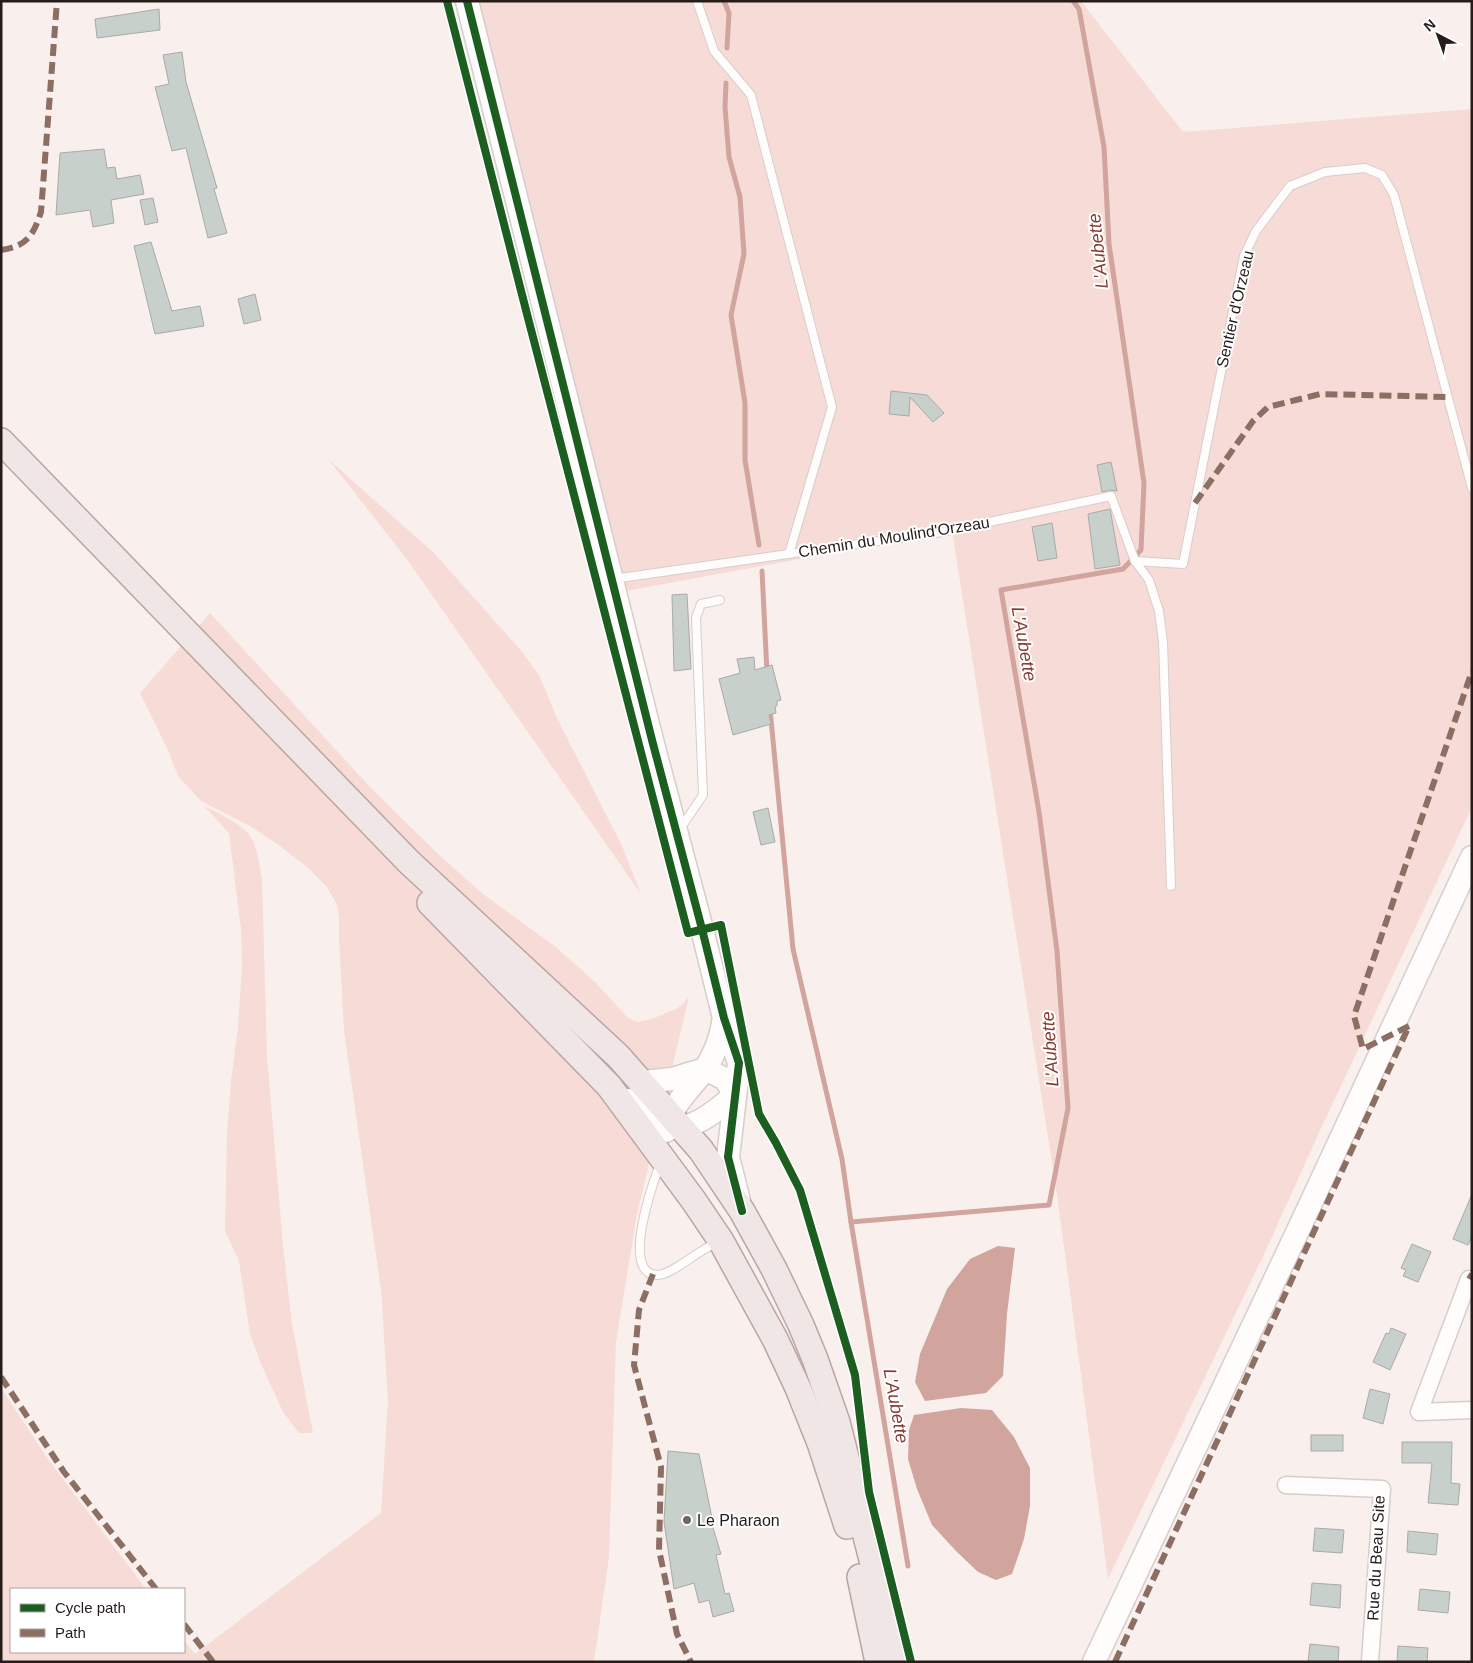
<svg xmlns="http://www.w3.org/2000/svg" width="1473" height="1663" font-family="Arial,sans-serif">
  <rect width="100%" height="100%" fill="#f9f0ee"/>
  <g fill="#f7dbd6">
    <path d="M472,1H1081L1183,132L1472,109V807L1317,1137L1266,1250L1108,1579L1057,1194L952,531L615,593Z"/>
    <path d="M328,459L433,552L519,648L539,675L557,718L622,846L641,894L406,558Z"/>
    <path d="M210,613L371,788L439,855L483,894L556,947L596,983L628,1018L638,1022L652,1019L678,1008L689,997L637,1214L616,1342L609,1557L594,1662H1V1388L48,1459L146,1589H11V1652H184V1640L195,1654L381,1513L388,1401L381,1290L344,1031L339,939V918L337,905L327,887L308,868L280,846L250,826L201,801L178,776L167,748L140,693Z"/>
    <path d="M204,806C219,814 240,822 250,836C258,848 259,865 262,878L267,1056L283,1245L292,1324L313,1433H299L283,1412L261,1364L250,1334L239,1261L225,1231L227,1134L231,1081L238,1027L242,966L241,929L229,833Z"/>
  </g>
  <g fill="#d1a49e">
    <path d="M998,1246L1015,1248L1007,1314L1003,1376L986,1393L925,1401L915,1382L920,1354L947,1289L970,1259Z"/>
    <path d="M961,1408L992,1410L1014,1437L1030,1468V1506L1024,1539L1012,1574L996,1580L978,1572L956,1551L932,1525L917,1489L908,1459L909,1430L914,1415Z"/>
  </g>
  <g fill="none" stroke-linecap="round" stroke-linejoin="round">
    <g stroke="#d1a49e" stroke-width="5">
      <path d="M724,1L729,13L727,48"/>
      <path d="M726,83L725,107L729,157L740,197L744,254L731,315L745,403V460L759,545"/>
      <path d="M762,571L767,673"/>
      <path d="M770,709L793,949L842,1159L851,1222L908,1566"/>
      <path d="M851,1222L1049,1205L1068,1108L1057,951L1039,812L1001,590L1123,569L1141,550L1144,483L1109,244L1104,147L1079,9L1073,1"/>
    </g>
  </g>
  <g fill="#c7d0cb" stroke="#a9aaa8">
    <path d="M159,9L160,30L97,38L95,19Z"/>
    <path d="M182,52L186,82L217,188L214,189L227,233L208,238L186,148L172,151L155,87L169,84L163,55Z"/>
    <path d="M104,149L107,168L115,167L117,179L140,175L144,194L111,200L114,223L93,227L90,210L56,215L60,153Z"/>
    <path d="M153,198L158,222L145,225L140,200Z"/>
    <path d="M151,242L172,311L200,306L204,326L155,334L134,246Z"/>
    <path d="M255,294L261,320L244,324L238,299Z"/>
    <path d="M891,391L927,395L944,413L933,422L910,397L909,416L889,414Z"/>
    <path d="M1111,462L1117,491L1110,490L1102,492L1097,465Z"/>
    <path d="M1110,509L1120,565L1095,569L1088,514Z"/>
    <path d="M1052,523L1057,558L1038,561L1032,527Z"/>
    <path d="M687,594L691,669L674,671L672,595Z"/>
    <path d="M754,657L755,670L772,665L781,700L777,701V706H775L776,713L769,715L771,724L733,735L719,679L740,673L737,659Z"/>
    <path d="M768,808L775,842L761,845L753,812Z"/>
    <path d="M1472,1194V1236L1468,1245L1453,1239Z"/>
    <path d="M1412,1244L1431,1252L1418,1282L1403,1276L1406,1270L1401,1268Z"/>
    <path d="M1391,1328L1406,1334L1390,1370L1373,1362L1386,1333L1389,1334Z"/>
    <path d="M1370,1389L1390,1394L1383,1424L1363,1418Z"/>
    <rect x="1311" y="1435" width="32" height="16"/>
    <path d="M1402,1442H1452L1451,1483L1460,1484L1458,1505L1428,1503L1432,1463H1402Z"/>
    <path d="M668,1451L699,1454L712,1518H710L721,1554L716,1555L725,1594L729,1593L734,1611L713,1617L709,1600L699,1603L694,1583L674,1589L664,1522Z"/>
    <path d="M1315,1528L1344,1530L1342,1553L1313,1551Z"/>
    <path d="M1408,1531L1438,1534L1436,1555L1407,1552Z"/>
    <path d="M1312,1583L1341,1585L1340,1608L1310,1605Z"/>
    <path d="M1420,1589L1450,1592L1448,1613L1418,1610Z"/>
    <path d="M1310,1644L1339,1647L1338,1662H1308Z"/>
    <path d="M1398,1646L1428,1648L1427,1662H1397Z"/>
  </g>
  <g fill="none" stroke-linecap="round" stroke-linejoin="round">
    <g stroke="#d7cdcb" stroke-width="10">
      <g id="lane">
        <path d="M697,1L714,51L751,95L832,407L789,554"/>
        <path d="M1135,561L1149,580L1159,611L1163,642L1171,886"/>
        <path d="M613,579L942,532L1111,496L1135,561L1183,564L1244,256L1256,231L1290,186L1325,172L1365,168L1382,175L1394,195L1472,488"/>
        <path d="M680,829L703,795L696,618L701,604L720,600"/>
        <path d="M660,1164C654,1180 619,1276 658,1275C674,1274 700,1248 719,1242"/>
      </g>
    </g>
    <g stroke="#d7cdcb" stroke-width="19">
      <g id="street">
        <path d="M1469,1279L1419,1412L1472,1410"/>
        <path d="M1286,1485L1382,1489L1370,1662"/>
      </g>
    </g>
    <g stroke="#d7cdcb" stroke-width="25">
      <g id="secondary">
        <path d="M467,1L652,740L702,929L724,1018L739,1063L728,1157L739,1201"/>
        <path d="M628,1100C669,1145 695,1129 735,1095L725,1079L705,1069L672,1079L643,1082"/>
        <path d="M666,1131C670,1105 691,1089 705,1069C716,1053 721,1037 724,1018"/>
        <path d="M1094,1662L1302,1222L1472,857"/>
      </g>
    </g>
    <g stroke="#b9a5a3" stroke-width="28">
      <g id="primary">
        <path d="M1,441L409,862L618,1056L701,1150L742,1211L774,1269L801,1325L815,1359L837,1422L898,1662"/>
        <path d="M430,903L609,1086L694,1201L721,1241L775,1339L798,1388L820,1443L847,1526"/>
        <path d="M860,1577L878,1662"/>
      </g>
    </g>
    <use href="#lane" stroke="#fefdfc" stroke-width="8"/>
    <use href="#street" stroke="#fefdfc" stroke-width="16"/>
    <use href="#secondary" stroke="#fefdfc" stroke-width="22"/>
    <use href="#primary" stroke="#f0e6e5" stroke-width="25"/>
    <g stroke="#8d6e63" stroke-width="6" stroke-dasharray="12 6" stroke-linecap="butt">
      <path d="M1,250C27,246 33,236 41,212L57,1"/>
      <path d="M1195,503L1253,421L1268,407L1320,394L1448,397"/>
      <path d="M1409,1026L1363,1049L1354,1016L1472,671"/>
      <path d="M653,1274L639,1310L634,1365L661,1467L659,1550L677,1634L691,1662"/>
      <path d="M1469,1279L1472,1274"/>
      <path d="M1,1377L64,1472L156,1589"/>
      <path d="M184,1624L213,1662"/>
      <path d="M1115,1662L1409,1026"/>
    </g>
    <g stroke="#fff" stroke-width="11">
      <g id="cycleway">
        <path d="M447,1L528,318L688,933L721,925L759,1114L776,1143L800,1190L855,1375L869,1492L911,1662"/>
        <path d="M467,1L652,740L702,929L724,1018L739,1063L728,1157L742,1211"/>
      </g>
    </g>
    <use href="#cycleway" stroke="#1b5e20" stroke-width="8"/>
  </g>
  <circle fill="#706664" stroke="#fff" stroke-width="2" cx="687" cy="1520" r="5"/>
  <g text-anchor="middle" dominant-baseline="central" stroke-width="4" stroke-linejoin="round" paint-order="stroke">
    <g font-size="16" fill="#261c1a" stroke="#fff">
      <text transform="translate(1235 309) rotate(-77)">Sentier d'Orzeau</text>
      <text transform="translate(894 537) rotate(-9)">Chemin du Moulind'Orzeau</text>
      <text transform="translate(1376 1558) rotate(-87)">Rue du Beau Site</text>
    </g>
    <g font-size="16" fill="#261c1a" stroke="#fff" text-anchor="start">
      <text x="697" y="1520">Le Pharaon</text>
    </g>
    <g font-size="18" font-style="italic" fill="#873c33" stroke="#fff">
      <text transform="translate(1098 251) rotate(-96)">L'Aubette</text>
      <text transform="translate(1024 644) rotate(80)">L'Aubette</text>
      <text transform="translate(1050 1049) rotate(-94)">L'Aubette</text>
      <text transform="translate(896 1406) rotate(80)">L'Aubette</text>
    </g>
  </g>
  <rect width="1473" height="1663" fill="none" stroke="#261c1a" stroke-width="5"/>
  <rect x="10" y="1588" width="175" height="65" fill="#ffffff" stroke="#a8a4a3"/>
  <rect x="20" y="1604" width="25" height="8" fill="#1b5e20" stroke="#a8a4a3"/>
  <text x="55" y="1613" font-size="15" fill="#261c1a">Cycle path</text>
  <rect x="20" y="1629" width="25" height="8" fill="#8d6e63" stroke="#a8a4a3"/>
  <text x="55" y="1638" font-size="15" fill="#261c1a">Path</text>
  <g transform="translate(1438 35) rotate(319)" stroke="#ffffff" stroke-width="4" paint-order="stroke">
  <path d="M0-4L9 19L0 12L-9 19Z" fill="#261c1a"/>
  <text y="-8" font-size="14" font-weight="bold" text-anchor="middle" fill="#261c1a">N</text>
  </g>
</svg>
